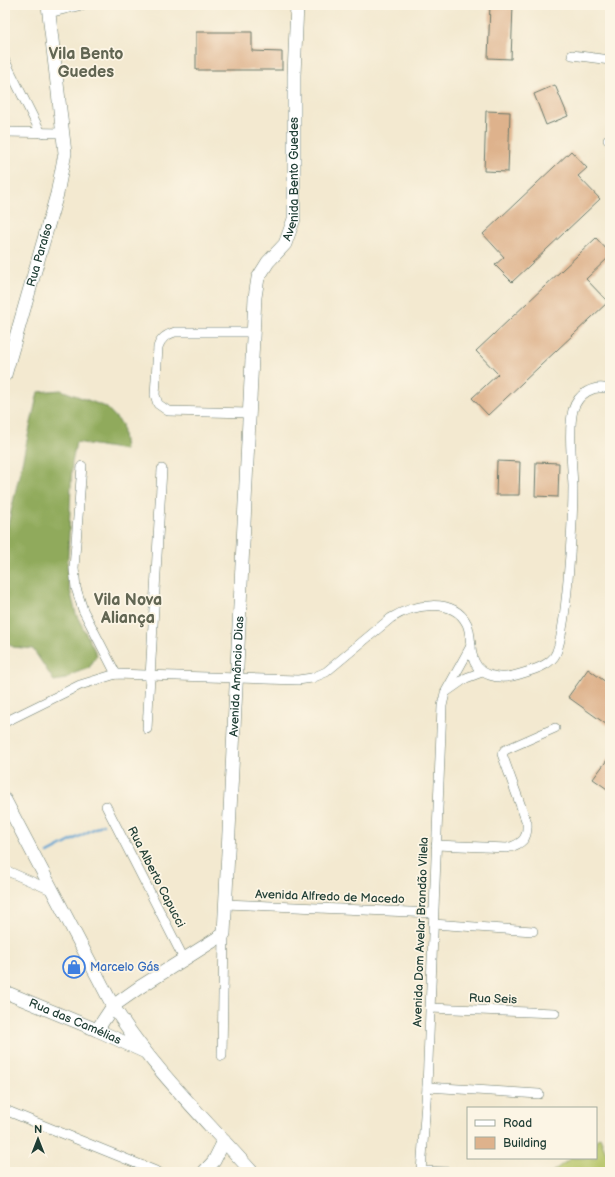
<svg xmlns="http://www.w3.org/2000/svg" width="615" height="1177" font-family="'Balsamiq Sans',sans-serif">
  <rect width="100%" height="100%" fill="#fcf5e5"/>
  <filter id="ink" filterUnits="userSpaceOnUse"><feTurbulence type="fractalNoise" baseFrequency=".025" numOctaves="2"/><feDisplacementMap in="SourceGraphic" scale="8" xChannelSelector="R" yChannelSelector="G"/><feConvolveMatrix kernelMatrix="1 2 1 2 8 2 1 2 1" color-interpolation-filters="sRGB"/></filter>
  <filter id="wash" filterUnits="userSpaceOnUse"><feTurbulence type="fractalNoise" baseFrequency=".012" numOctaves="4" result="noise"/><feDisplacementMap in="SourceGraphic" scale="16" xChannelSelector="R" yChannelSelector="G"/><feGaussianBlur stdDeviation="0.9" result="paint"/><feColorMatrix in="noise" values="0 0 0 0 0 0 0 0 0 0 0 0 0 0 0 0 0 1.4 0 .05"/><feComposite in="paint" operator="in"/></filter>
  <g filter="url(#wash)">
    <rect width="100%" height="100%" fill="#f3e9d0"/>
    <path fill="#b5c466" stroke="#6a804d" d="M600,1137L610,1163V1172H552L571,1158H596V1140Z"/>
    <path fill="#90aa5b" stroke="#587448" d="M61,390L106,407L122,424L125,450L76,442L72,463L67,578L76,614L97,655L89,668L75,673L66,679L54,681L33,649L13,647L5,640V538L38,392Z"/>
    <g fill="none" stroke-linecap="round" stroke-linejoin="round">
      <path stroke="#5ea2d2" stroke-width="2.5" d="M48,853L103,824"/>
    </g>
    <g id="blocks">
      <g fill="#deb28c">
        <path d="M490,5H513L511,59L488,58Z"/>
        <path d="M196,32H252V51L282,52V70H196Z"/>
        <path d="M555,85L568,116L546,125L534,94Z"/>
        <path d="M486,111L510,112L508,172L484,171Z"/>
        <path d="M571,151L587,168L578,176L600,199L512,282L495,265L504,257L483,234Z"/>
        <path d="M596,238L610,253V256L586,279L608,302L488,415L472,398L498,374L476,351Z"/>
        <path d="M497,461L520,462L519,495H496Z"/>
        <path d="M536,462L559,463L558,497L535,496Z"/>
        <path d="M588,669L610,685V727L568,697Z"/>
        <path d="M610,756V791L593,779Z"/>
      </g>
    </g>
  </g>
  <g filter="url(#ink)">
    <use href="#blocks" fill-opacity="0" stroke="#69796b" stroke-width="1"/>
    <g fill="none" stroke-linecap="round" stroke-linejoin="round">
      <g stroke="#69796b" stroke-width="10">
        <g id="street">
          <path d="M49,13L82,5"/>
          <path d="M572,55L610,60"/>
          <path d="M5,61L41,133"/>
          <path d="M5,132L63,133"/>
          <path d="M608,140H610"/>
          <path d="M249,413L168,411L158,404L155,395L158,347C161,338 166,335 175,332H253"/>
          <path d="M82,466L74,568L76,588L83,610L116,674"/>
          <path d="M446,692L466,678L482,672"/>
          <path d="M5,722L80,685L116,674L298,680L312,678L326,672L391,618C412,605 453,596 467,624C471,633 470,644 472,654C476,677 500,681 520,674C532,670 546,667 554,657C567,640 573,513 573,486C572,465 568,429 573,410C578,394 593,384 610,389"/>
          <path d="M147,729L162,469"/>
          <path d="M106,806L184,959"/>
          <path d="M436,845L507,848C522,844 528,839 527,823L502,754L505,750L555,728"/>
          <path d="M5,870L51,890"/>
          <path d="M225,904L433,913"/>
          <path d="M433,924L533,931"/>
          <path d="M430,1008L555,1013"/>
          <path d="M222,1056L224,934"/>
          <path d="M427,1087L539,1094"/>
          <path d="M5,1110L158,1172"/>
          <path d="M421,1171L450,1172"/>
          <path d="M421,1172L427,1087L442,706L445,693L471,646"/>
        </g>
      </g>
      <g stroke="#69796b" stroke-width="14">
        <g id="secondary">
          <path id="s1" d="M5,375L57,194L65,153L48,5"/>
          <path d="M5,800L113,1006C152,1068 204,1118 252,1172"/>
          <path id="s2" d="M5,992L97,1030L143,1051"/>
          <path id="s3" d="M97,1030L113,1006L140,987L224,934L255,297L258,278L268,262L285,244L294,219V75L297,5"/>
          <path d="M204,1172L214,1161L224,1141"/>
        </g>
      </g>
      <use href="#street" stroke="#fff" stroke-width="9"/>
      <use href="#secondary" stroke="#fff" stroke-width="13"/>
    </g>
  </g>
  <defs>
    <g id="shop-ring" transform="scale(1.15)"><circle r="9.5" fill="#fcf5e5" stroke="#3f7fe0" stroke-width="1.5"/><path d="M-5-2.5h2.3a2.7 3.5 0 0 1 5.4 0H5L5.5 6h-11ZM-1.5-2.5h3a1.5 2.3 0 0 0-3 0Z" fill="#3f7fe0"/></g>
  </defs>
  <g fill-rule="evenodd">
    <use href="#shop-ring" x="74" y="967"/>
  </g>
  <g text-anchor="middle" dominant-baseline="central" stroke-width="3.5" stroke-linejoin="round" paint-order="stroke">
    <g font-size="12" fill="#1f3d34" stroke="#fcf5e5">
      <text stroke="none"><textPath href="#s3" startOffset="928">Avenida Bento Guedes</textPath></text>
      <text stroke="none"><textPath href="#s1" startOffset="125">Rua Paraíso</textPath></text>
      <text stroke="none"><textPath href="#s3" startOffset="419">Avenida Amâncio Dias</textPath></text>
      <text transform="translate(156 877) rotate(63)">Rua Alberto Capucci</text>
      <text transform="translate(330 897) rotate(2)">Avenida Alfredo de Macedo</text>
      <text transform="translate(421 932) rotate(-88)">Avenida Dom Avelar Brandão Vilela</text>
      <text transform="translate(493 999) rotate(2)">Rua Seis</text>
      <text stroke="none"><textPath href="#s2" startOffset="76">Rua das Camélias</textPath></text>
    </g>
    <g font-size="12" fill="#366cbe" stroke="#fcf5e5" text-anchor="start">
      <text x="90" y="967">Marcelo Gás</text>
    </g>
    <g font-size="16" font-weight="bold" fill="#626653" stroke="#fcf5e5">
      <text x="86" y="54">Vila Bento<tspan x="86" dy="18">Guedes</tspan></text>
      <text x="128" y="600">Vila Nova<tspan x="128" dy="18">Aliança</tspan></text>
    </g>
  </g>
  <rect width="615" height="1177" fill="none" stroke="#fcf5e5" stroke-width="20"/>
  <rect x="467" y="1107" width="130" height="52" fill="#fcf5e5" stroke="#a4ab9e"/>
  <rect x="475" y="1120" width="20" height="6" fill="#ffffff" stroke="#a4ab9e"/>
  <text x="503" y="1127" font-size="12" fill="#1f3d34">Road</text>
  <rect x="475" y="1137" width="20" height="12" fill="#deb28c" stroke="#a4ab9e"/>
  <text x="503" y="1147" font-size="12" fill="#1f3d34">Building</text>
  <g transform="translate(38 1139)" stroke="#fcf5e5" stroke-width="3" paint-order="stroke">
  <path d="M0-3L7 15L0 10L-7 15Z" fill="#1f3d34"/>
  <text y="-6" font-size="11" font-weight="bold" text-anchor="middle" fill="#1f3d34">N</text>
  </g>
</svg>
